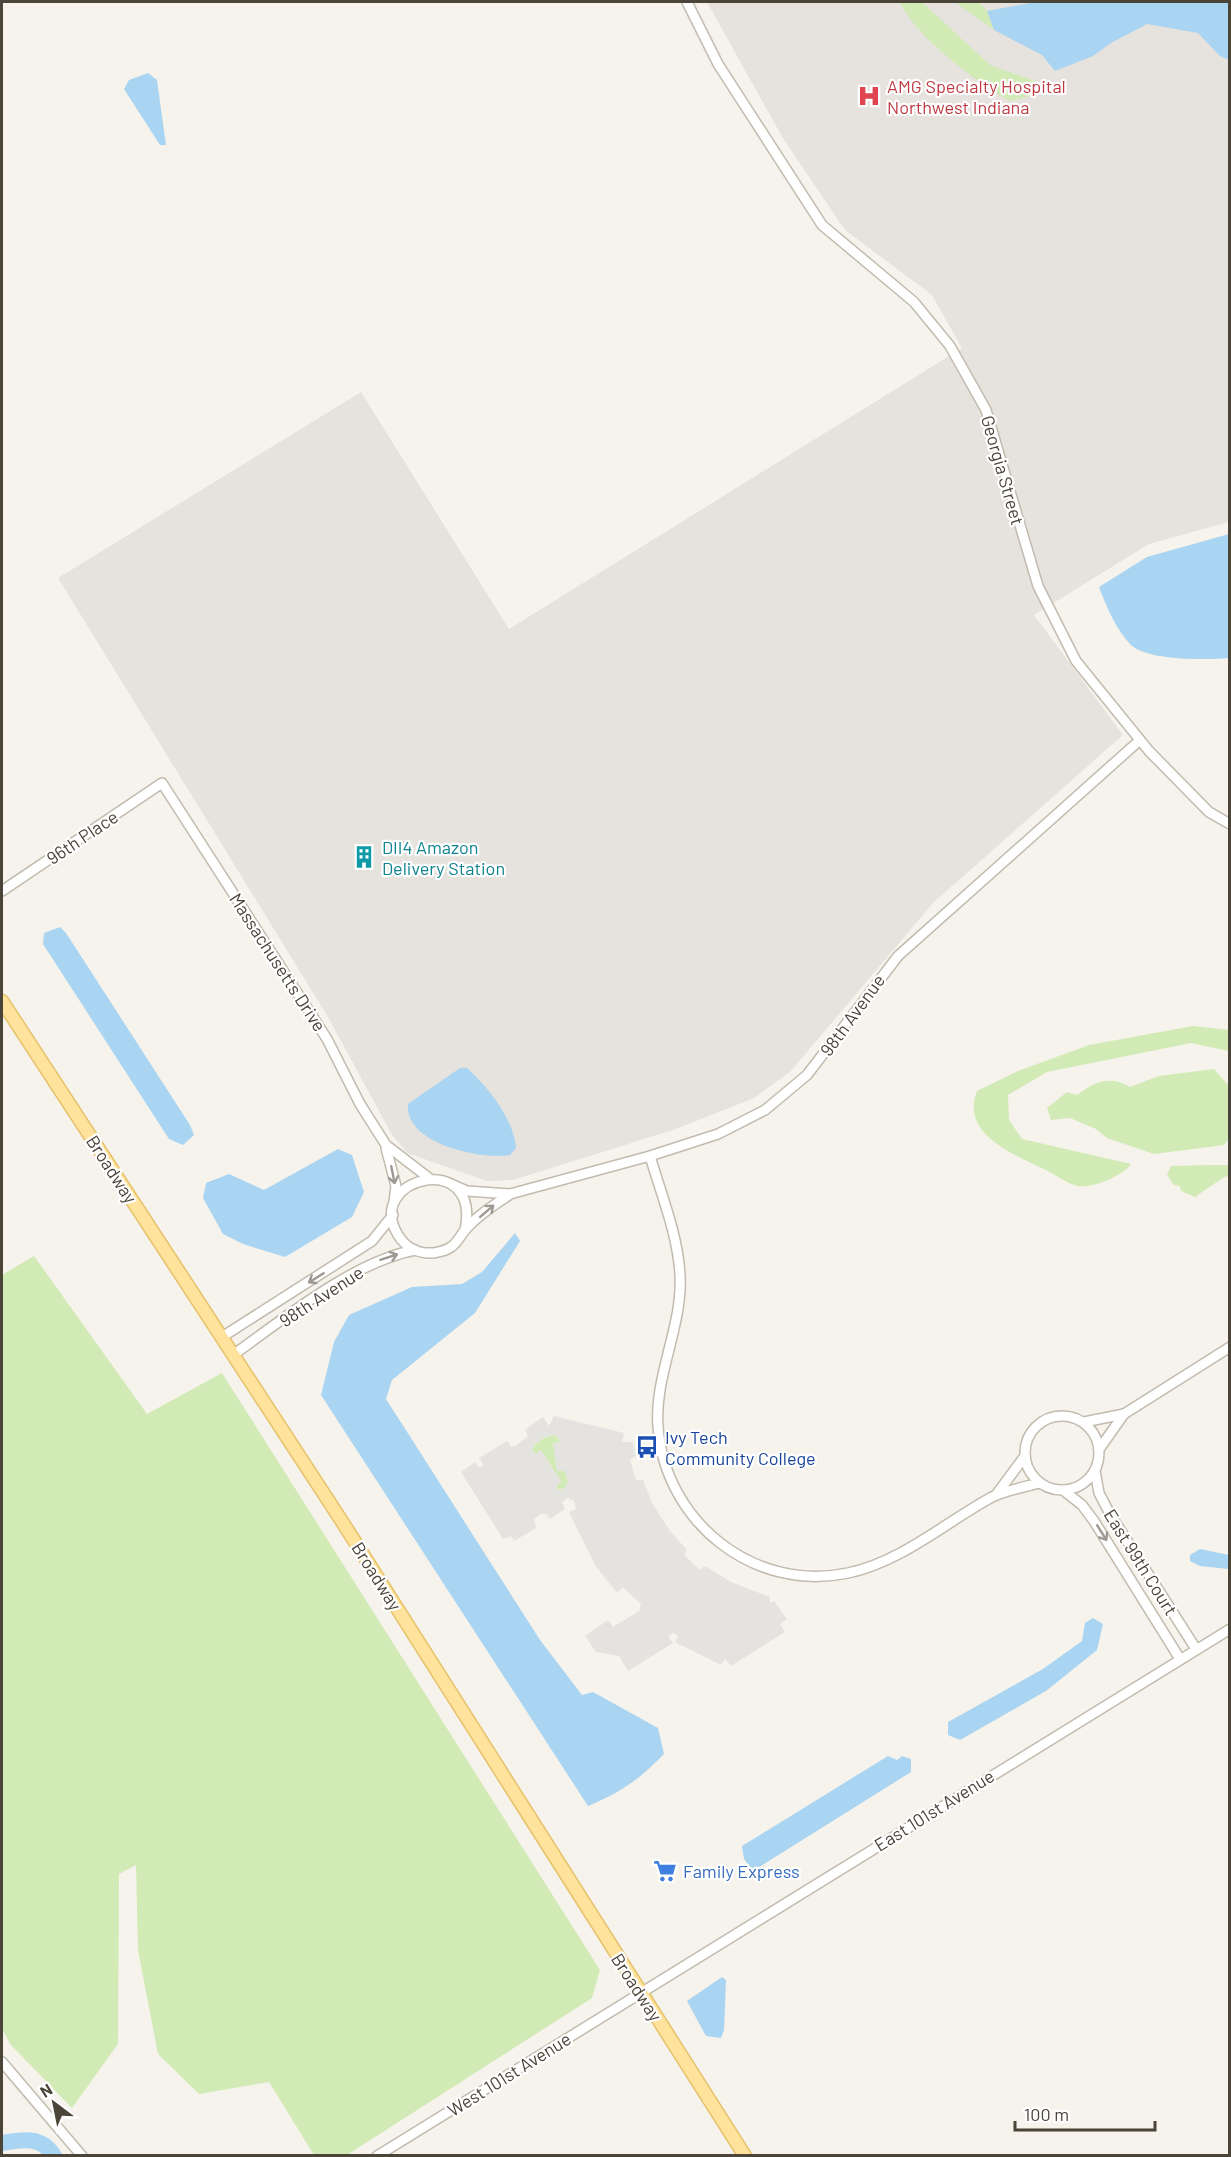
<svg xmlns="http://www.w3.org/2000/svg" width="1231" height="2157" font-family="Barlow,sans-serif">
  <rect width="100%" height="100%" fill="#f6f3ec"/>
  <path fill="#e6e2dd" d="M707,2H1229V522L1149,544L1034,615L1123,735L933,903L791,1071L754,1098L676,1129L513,1180L487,1181L407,1153L391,1133L328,1017L58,578L361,392L509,629L962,348L932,295L845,230L784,140Z"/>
  <g fill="#d2eab5">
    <path d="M900,2H922L990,65L1035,81L1037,89L1030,96L1010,101C977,83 915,36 900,2Z"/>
    <path d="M955,2H979L987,11L994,30Z"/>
    <path d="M1193,1026L1229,1030V1051L1191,1043L1047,1072L1008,1095L1009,1120L1022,1139L1131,1164C1124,1176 1090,1189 1077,1186C1066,1183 1054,1174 1044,1169C1013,1154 960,1134 977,1091L1018,1071L1089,1045Z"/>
    <path d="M1214,1069L1229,1086V1139L1224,1145L1154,1154L1107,1138L1096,1129L1070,1118L1051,1120L1047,1108L1067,1092L1077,1095C1094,1082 1110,1075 1130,1087L1159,1076Z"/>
    <path d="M1211,1165H1228L1229,1176L1224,1177L1195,1197L1181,1191L1180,1186L1174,1185L1167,1175L1171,1166Z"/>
    <path d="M34,1256L147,1414L222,1373L600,1970L592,1998L347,2155H314L269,2082L199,2094L158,2054L138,1950L136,1865L119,1874L118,2044L72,2108L10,2044L2,2028V1275Z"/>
    <path d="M555,1435L561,1441L553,1444L558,1471H565L568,1482L565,1488L558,1490L541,1451L536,1454L532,1450C535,1441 546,1436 555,1435Z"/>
  </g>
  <path fill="#e5e3e0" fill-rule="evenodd" d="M554,1416L624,1433L622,1442H633L636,1456L630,1460L636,1480H643L652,1503L670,1531L687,1550L684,1555L700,1570L705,1566L731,1582L770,1597V1603L774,1601L787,1619L780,1624L785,1632L731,1666L725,1659L721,1665L675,1642L678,1636L674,1633L668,1636L673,1643L628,1671L619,1656L596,1652L585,1636L608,1620L613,1627L639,1611L641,1604L623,1587L617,1593L595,1565L569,1512L576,1509L574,1501L568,1498L562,1502L565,1509L550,1519L546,1514H541L534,1519L536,1528L514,1541L511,1536L503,1539L461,1472L475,1462L479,1468L484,1465L479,1458L507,1441L511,1446H515L528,1436L525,1430L543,1417L549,1426ZM555,1435L561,1441L553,1444L557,1471H565L568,1482L565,1488L558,1490L556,1487L561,1481L541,1450L536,1454L532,1450L534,1445L547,1436Z"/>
  <g fill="#a9d4f2">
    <path d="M1036,2H1229V60L1220,56L1198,33L1147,24L1111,43L1093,56L1055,71L1042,55L994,30L987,11Z"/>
    <path d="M148,73L157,80L166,145H160L124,89L129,80Z"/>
    <path d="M1229,534V658C1207,660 1146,661 1130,644C1116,629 1106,606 1099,587L1147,557Z"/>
    <path d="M60,927L66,933L190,1125L194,1135L183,1145L169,1139L43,944L44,933Z"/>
    <path d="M460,1068H467C487,1086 514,1119 516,1148L510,1155C479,1160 404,1143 408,1104Z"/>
    <path d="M338,1149L352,1155L364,1192L352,1217L285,1257L243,1244L223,1234L203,1198L206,1183L229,1174L264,1190Z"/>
    <path d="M515,1233L520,1241L475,1313L392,1380L386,1399L540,1640L582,1695L593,1692L658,1728L664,1754C639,1780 621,1792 588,1806L321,1395L334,1342L349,1315L412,1287L462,1284L482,1272Z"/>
    <path d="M1200,1549L1229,1555V1569L1200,1566L1190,1561V1555Z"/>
    <path d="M1093,1618L1103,1624L1097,1650L1046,1691L960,1740L948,1735V1722L1043,1669L1082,1641L1085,1623Z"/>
    <path d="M888,1756L897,1760L902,1756L911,1759V1772L753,1871L744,1859L742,1846Z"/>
    <path d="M722,1977L726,1980L724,2030L721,2038L706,2036L687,2001Z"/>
  </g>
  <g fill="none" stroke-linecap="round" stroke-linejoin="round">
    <path stroke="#a9d4f2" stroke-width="16" d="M2,2143C22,2139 42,2136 54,2156"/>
    <g stroke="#c2bbae" stroke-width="12">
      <g id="minor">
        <path d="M687,2L718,64L822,225L914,302L950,346L986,410L1038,586L1076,661L1149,751L1209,812L1230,824"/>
        <path d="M2,891L162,783L327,1039L360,1104L386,1145L429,1178"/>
        <path d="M386,1148L396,1186L394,1202"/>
        <path d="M650,1156C661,1194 678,1235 680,1275C683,1326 654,1376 658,1427C665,1522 754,1593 848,1573C901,1562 946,1522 992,1497C1007,1490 1024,1487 1040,1483"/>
        <path d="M451,1184L467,1191L510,1194L650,1156L718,1134L765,1110L807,1075L898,956L1140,740"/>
        <path d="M465,1230C482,1149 363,1177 398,1235C406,1248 419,1254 433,1253C439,1252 446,1251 451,1247C458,1242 460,1236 465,1230C477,1216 494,1205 509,1195"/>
        <path d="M222,1337L372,1241L393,1215"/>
        <path d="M233,1355C285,1318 353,1262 415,1250"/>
        <circle cx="1062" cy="1453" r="37"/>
        <path d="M1084,1422L1124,1414L1230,1347"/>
        <path d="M1100,1448L1124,1414"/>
        <path d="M1095,1471L1099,1493L1110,1514L1196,1649"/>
        <path d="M1063,1490L1082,1505L1094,1521L1180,1659"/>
        <path d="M996,1495L1025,1456"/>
        <path d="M2,2062L82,2156"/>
        <path d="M377,2156L1230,1629"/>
      </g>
    </g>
    <g stroke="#e6c16a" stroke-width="15">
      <path id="major" d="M2,1001L341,1520L745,2156"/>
    </g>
    <use href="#minor" stroke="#fff" stroke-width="9"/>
    <use href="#major" stroke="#ffe39c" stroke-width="12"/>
  </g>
  <defs><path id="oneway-shaft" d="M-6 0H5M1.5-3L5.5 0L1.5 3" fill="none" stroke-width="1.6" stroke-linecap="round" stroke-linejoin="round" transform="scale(1.5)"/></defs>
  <g stroke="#9c9892">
    <use href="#oneway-shaft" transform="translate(393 1175) rotate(79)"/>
    <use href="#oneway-shaft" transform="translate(487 1211) rotate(-41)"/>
    <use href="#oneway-shaft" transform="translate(389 1257) rotate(-18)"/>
    <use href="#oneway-shaft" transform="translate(316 1278) rotate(148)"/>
    <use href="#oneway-shaft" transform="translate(1102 1533) rotate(58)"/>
  </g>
  <defs>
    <g id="hospital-bare" transform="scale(1.8)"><path d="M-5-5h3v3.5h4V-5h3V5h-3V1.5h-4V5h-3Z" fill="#e0444e" stroke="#fff" stroke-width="2.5" paint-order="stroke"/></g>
    <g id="building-bare" transform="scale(1.8)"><path d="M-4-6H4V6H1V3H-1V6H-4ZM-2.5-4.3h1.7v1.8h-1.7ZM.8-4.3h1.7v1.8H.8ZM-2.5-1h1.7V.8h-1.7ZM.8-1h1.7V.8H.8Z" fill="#0f9aa8" stroke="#fff" stroke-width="2.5" paint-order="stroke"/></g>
    <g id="bus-bare" transform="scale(1.8)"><path d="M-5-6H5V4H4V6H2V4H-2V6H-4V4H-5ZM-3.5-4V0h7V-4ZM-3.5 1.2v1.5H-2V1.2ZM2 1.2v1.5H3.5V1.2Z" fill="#1a4fb4" stroke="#fff" stroke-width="2.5" paint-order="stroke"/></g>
    <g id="supermarket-bare" transform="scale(1.8)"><path d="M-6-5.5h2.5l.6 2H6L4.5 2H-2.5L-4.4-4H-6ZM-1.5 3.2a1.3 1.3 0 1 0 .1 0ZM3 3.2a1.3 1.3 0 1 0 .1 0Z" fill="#3f7fe0" stroke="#fff" stroke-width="2.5" paint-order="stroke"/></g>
  </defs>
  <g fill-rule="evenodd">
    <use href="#hospital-bare" x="869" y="96"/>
    <use href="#building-bare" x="364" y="857"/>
    <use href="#bus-bare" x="647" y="1447"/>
    <use href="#supermarket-bare" x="665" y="1871"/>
  </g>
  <g text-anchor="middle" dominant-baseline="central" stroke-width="4.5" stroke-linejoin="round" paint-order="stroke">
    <g font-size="18" fill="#be3a42" stroke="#fff" text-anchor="start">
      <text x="887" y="86">AMG Specialty Hospital<tspan x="887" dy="21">Northwest Indiana</tspan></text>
    </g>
    <g font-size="18" fill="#4b4439" stroke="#fff">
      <text transform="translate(1003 470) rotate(74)">Georgia Street</text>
      <text transform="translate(82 837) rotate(-34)">96th Place</text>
      <text transform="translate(278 962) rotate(57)">Massachusetts Drive</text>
      <text transform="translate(852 1015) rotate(-54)">98th Avenue</text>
      <text transform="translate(112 1169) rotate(57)">Broadway</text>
      <text transform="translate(321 1296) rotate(-33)">98th Avenue</text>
      <text transform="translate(1141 1562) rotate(58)">East 99th Court</text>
      <text transform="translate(377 1576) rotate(58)">Broadway</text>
      <text transform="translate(934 1810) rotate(-32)">East 101st Avenue</text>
      <text transform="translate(637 1987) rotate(57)">Broadway</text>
      <text transform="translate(509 2074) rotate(-32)">West 101st Avenue</text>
    </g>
    <g font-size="18" fill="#0d838f" stroke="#fff" text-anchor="start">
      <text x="382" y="847">DII4 Amazon<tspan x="382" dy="21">Delivery Station</tspan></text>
    </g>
    <g font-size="18" fill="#164399" stroke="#fff" text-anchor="start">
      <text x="665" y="1437">Ivy Tech<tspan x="665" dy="21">Community College</tspan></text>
    </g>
    <g font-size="18" fill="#366cbe" stroke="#fff" text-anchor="start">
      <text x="683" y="1871">Family Express</text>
    </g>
  </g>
  <rect width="1231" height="2157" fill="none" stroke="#4b4439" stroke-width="6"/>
  <g transform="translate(54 2103) rotate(328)" stroke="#ffffff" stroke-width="4.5" paint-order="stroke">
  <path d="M0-4.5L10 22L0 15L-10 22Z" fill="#4b4439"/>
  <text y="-9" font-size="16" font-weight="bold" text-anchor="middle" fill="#4b4439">N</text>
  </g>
  <path d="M1015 2121v9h140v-9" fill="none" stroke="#4b4439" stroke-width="3"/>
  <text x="1024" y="2121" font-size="18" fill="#4b4439" stroke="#ffffff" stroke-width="4.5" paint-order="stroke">100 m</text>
</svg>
